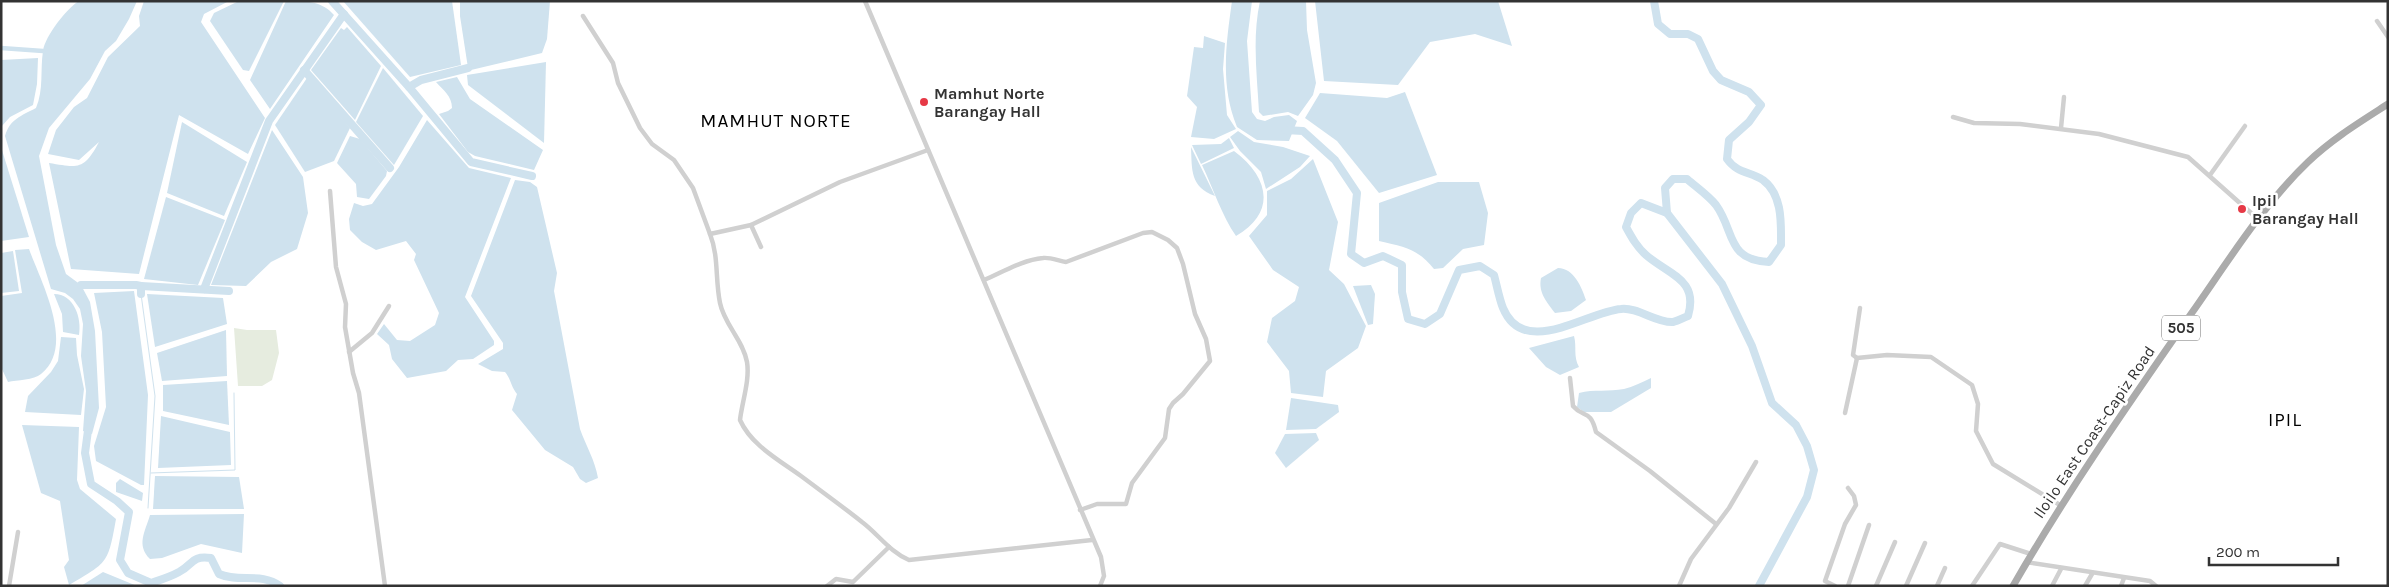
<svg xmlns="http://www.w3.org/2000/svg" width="2389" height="587" font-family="Karla,sans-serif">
  <rect width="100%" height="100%" fill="#fff"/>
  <path fill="#e6ecdf" d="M234,328L247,330H276L279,353L272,380L262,386H238Z"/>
  <g fill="#cfe2ee">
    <path d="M79,1H137L129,19L116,41L105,51L90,79L49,128L39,156L56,245L66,274L81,285L90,302L95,331L99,408L92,434L83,431L86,391L81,356L83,324L80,309L73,299L65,293L51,289L5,136C10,119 21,116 36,108C44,89 40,70 43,51C45,36 67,8 79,1Z"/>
    <path d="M144,1H229L204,14L201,22L265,118L248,154L179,115L139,274L71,269L49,163C79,168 84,170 99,142L79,160L48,154L56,130L74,107L87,98L108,57L140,26L139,16Z"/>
    <path d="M239,1H284L249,71L243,70L210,21L214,13Z"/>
    <path d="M286,1C304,1 321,0 334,15L270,109L250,80Z"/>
    <path d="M343,1H452L461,65L410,77Z"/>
    <path d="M460,1H550L547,39L542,53L471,70L468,68L460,16Z"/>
    <path d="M1232,1H1252L1247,41L1252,112L1257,119L1265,121L1274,117L1289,115L1297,121L1289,141L1257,140L1237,127C1220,86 1226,44 1232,1Z"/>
    <path d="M1260,1H1306L1307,30L1316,83L1313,95L1298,116L1288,112L1263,116L1259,112C1257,75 1252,38 1260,1Z"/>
    <path d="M1315,1H1498L1512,46L1475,34L1430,42L1398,85L1324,81Z"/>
    <path d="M347,27L381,66L355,120L311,70L341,28L344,30Z"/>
    <path d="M1204,36L1225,43L1223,69L1227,115L1236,129L1214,139L1191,137L1197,107L1187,96L1194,47L1203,48Z"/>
    <path d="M38,58L37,84L33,105L10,117L1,127V60Z"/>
    <path d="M546,62L544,143L468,85L467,75Z"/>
    <path d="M383,68L423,116L394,165L356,122Z"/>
    <path d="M457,77L470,99L543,150L534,170L475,156L468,152L439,114L448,111L452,108C452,96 443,90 436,82Z"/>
    <path d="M307,78L350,128L334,161L305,172L275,125Z"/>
    <path d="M1405,92L1437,175L1379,193L1337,141L1305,118L1320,93L1387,98Z"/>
    <path d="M427,120L469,168L511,178L465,297L494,341V345L473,359L458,360L446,371L407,378L392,359L389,345L377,334L384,324L397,340L410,341L435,325L439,313L414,260L416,254L406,241L376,250L362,242L350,230L349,219L354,203L363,206L372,204L399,167Z"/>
    <path d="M182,122L247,162L224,216L167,193Z"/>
    <path d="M272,130L303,177L308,213L297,249L271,262L246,286L211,285Z"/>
    <path d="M1238,131L1254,142L1283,147L1310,156L1300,167L1266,189L1261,172L1240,151L1230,137Z"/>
    <path d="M350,136L360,139L387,171L386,176L369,199L357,197L356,184L337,163Z"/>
    <path d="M1229,138L1234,148L1201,164L1192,145L1221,144Z"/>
    <path d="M1,147L29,237L1,241Z"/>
    <path d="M1191,147L1215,196C1190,187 1192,170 1191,147Z"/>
    <path d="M1234,151C1269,177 1277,212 1236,236C1222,216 1213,188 1202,165Z"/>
    <path d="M1313,159L1338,222L1329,270L1344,284L1366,326L1358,348L1326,371L1323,397L1291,393L1289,371L1267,342L1272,318L1295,301L1299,287L1273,270L1249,236L1267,215V191L1291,179Z"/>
    <path d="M515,180L530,182L537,187L557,273L554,291L580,429C586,446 595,460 598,478L586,483L580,479L573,467L545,450L512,410L517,394C511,387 511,379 505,372L492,371L478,364L503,349V343L471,296Z"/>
    <path d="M1438,182H1479L1488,213L1484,245L1463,249L1443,268L1434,269C1417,248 1404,247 1379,241V203Z"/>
    <path d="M166,197L225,220L198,285L144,279Z"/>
    <path d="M29,249C41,282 76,346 41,374C34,380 17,380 8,382L1,367V296L22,293L15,250Z"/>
    <path d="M13,251L19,291L1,293V253Z"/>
    <path d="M1558,268C1574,268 1582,288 1586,300L1571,311L1555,313C1547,302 1538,293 1541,278Z"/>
    <path d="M1371,285L1375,294L1373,324L1368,325L1353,286Z"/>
    <path d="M134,291L148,395L144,485H141L96,461L94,446L106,407L102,332L94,293Z"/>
    <path d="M54,294C74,294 82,318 79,335L63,332L62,314Z"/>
    <path d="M147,294L223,298L227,324L155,347Z"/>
    <path d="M226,330L227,376L162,381L157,353Z"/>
    <path d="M1574,336C1577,347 1573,356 1579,367L1560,375L1546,367L1529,348Z"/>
    <path d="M61,337L76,338L77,355L84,389L81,415L25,412L28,396L51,372L58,361Z"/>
    <path d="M1651,378V388L1611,412H1584L1577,407L1579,393C1594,389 1609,392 1624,389C1633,387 1642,382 1651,378Z"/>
    <path d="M227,381L229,425L163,411V385Z"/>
    <path d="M1291,398L1338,405L1339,412L1316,429L1286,430Z"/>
    <path d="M161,416L230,432L231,465L158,468Z"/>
    <path d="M22,425L79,427L77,480L80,489L116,519C108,564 108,562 69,585L64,567L69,560L60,501L41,493Z"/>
    <path d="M1316,433L1319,440L1286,468L1275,453L1285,434Z"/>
    <path d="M155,476L239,477L244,509H153Z"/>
    <path d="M120,479L143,493L142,501L116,492V483Z"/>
    <path d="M244,514L242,553L201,544L162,558L150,559C136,545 145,532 150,515Z"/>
    <path d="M103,572L137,586H81Z"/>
  </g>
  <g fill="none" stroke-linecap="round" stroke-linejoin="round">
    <g stroke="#cfe2ee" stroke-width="1">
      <path d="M141,294L155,396L148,508"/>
      <path d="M151,473L235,470L234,393"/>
    </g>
    <path stroke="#cfe2ee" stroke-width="4.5" d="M1,48L43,51"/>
    <g stroke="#cfe2ee" stroke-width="8">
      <path d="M332,1L409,87L471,162L532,176"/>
      <path d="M1654,1L1658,24L1670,34H1688L1698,39L1713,71L1721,80L1749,92L1761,105L1749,122L1729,140L1727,159C1738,174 1749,171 1763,180C1783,195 1781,224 1781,245L1769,262C1726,260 1735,231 1716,205C1708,195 1696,187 1687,179H1673L1665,188L1667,213"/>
      <path d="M304,70L390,168"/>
      <path d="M409,87L421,80L468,68"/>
      <path d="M1285,130L1303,131L1335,160L1357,193L1351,254L1364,263L1383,256L1402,265V292L1408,319L1425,324L1440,314L1459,270L1480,266L1494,275C1497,286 1499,298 1503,308C1524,359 1586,312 1621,309C1638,307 1656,323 1673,322C1678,321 1683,318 1688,316C1699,279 1669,275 1646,255C1637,247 1632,238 1626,227L1631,213L1641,203L1667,213L1722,284L1752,346L1772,403L1796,425L1807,446L1814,470L1807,497L1759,586"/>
      <path d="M81,285H136L141,286V294"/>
      <path d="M141,286L229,291"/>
      <path d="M204,289L269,121L344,14"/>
      <path d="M89,423L85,453L91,484L117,501L129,512L120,560L128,573L151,583C160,580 170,577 179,572C193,565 191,555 211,558L219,574C239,583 261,572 280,586"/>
    </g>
    <g stroke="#d0d0d0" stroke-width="4.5">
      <path d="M865,1L1101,557L1104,576L1100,586"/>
      <path d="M583,16L613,63L618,83L640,128L652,144L674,160L693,188L710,234L751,225L840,182L928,150"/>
      <path d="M2377,21L2388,37"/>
      <path d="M1953,117L1974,123L2020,124L2099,134L2188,157L2259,220"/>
      <path d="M2061,128L2064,97"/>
      <path d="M2210,175L2245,126"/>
      <path d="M330,191L336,267L346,304L345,327L353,373L359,393L385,586"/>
      <path d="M751,225L761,247"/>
      <path d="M710,234C719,257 715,279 720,303C724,324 743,340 747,362C750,380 742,402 740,420C751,445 779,460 801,476C821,491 842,506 862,522C878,534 890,552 909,560L1092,540"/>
      <path d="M984,280C1003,272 1022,260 1043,258C1050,257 1059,261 1066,262L1143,233L1152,232L1168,240L1177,248L1183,264L1195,314L1206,339L1210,361L1183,394L1173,403L1169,409L1165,438L1132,483L1126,504H1097L1080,510"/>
      <path d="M1860,308L1853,355L1857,358L1887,355L1931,357L1972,385L1978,404L1976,431L1993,464L2060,505"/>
      <path d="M349,352L372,333L389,306"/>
      <path d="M1570,378L1573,406C1584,419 1590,408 1596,432L1650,471L1716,524"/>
      <path d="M1845,413L1857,358"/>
      <path d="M2026,562L2150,581L2156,586"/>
      <path d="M9,586L18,532"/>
      <path d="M827,586L836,579L853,582L889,547"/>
      <path d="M1679,586L1691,559L1729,508L1756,462"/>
      <path d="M1835,586L1825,581L1845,524L1856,505L1854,496L1848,488"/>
      <path d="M1848,586L1869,525"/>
      <path d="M1876,586L1895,542"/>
      <path d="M1906,586L1925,543"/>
      <path d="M1937,586L1945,568"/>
      <path d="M1972,586L2000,544L2031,554"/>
      <path d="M2052,586L2061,569"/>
      <path d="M2085,586L2092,574"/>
      <path d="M2121,586L2124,578"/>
    </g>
    <path stroke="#ababab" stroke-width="7" d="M2013,586C2067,492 2129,403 2191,314C2227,263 2262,206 2308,162C2332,139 2360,122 2388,104"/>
  </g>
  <g fill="#e63946" stroke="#fff" stroke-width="2">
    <circle cx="924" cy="102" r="5"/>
    <circle cx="2242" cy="209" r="5"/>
  </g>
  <g text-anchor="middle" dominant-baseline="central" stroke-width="5" stroke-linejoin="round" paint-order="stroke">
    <rect fill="#fff" stroke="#707070" stroke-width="1" x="2162" y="315.5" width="38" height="25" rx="4"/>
    <g font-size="15" font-weight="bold" fill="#333">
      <text x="2181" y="328">505</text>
    </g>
    <g font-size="16" font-weight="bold" fill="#333" stroke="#fff" text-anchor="start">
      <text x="934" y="93">Mamhut Norte<tspan x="934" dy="18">Barangay Hall</tspan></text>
      <text x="2252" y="200">Ipil<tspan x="2252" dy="18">Barangay Hall</tspan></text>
    </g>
    <g font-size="16" fill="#333" stroke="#fff">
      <text transform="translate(2094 432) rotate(-56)">Iloilo East Coast-Capiz Road</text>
    </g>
    <g font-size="19" letter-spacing="1" fill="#000" stroke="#fff">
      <text x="776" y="121">MAMHUT NORTE</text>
      <text x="2285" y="420">IPIL</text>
    </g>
  </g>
  <rect width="2389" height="587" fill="none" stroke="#333333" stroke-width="5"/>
  <path d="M2209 557v8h129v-8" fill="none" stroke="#333333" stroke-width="2.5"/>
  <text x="2216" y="557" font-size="15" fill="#333333" stroke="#ffffff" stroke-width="4" paint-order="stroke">200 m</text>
</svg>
